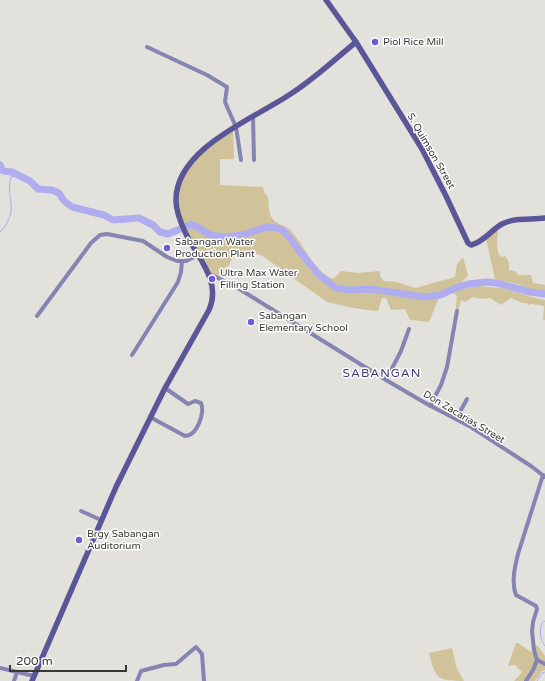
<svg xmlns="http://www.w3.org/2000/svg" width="545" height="681" font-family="'Varela Round',sans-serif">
  <rect width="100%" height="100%" fill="#e3e1db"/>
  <g fill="#d1c399">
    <path d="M233,130L234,159H220V185L263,187L264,192L268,197C269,204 268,212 272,218C275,224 285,225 290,230C304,244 314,272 333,279L341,271L358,273L380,271V276L384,281L397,282L415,288L455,277L457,264L463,257L468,276L453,290L460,288H469L478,286L502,288L532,297L545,300V320H543L544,306L532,304L529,305L526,303H522L511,298L501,305L490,298L482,299L472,297L466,302L461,300L457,317H455L457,296L451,291L440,295L429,322L410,320L405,309L391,310L386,298H382L378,311C361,310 344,306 327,302L261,255L237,251L221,278L207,272L184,232L175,190L195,159Z"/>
    <path d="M499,227C497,236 495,251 501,257L505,256L507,259L509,263V270L515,271L518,275H531L533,283L545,285V292H537L517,284L495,279L485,234Z"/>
    <path d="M516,643H518L531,652L537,645L545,656V670L542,671L535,681H514L522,672L515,665L508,666Z"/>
    <path d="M452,648L457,669L464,681C438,681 435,679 429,653Z"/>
  </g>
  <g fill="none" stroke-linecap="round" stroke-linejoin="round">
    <g stroke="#afadef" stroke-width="1">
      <path d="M0,232C21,209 5,201 11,177L18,175"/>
      <path d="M545,621L542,623C539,631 540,639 545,646"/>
      <path d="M537,681L542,673L545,672"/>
    </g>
    <path stroke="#afadef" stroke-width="7" d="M0,165L3,171L12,172L30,181L38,189L52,190L59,193L64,201L72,207L104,215L113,220L139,218L153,225L160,232L168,234L190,225L196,226L210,235L226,237L246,234L266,227L277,228L282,230L289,237L297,248L319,275L336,288L350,290L370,289L425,297L440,295L458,287L469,284L486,282L497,283L530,292L545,294"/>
    <g stroke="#8584b2" stroke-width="4">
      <path d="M147,47L207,75L227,87L225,102L236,127L241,160"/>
      <path d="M253,116L254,160"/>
      <path d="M209,274L233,285L386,380L427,404L471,427L531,466L545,477"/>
      <path d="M37,316L91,243L100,235L107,234L143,241L167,257L177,261H186L199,255"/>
      <path d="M132,355L178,282L181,272L182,261"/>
      <path d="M386,380L401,351L409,329"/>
      <path d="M430,406L441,385L447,367L457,311"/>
      <path d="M150,417L185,436C197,436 205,413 201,403L195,401L188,404L165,388"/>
      <path d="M456,419L467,399"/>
      <path d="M543,475L518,554C515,566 511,582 516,595L536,606L537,609L533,622L532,631L534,650L537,660L545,664"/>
      <path d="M81,511L101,520"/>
      <path d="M0,668L34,676"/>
      <path d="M14,681L17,672"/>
      <path d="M137,681L141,671L164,665L176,664L196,647L202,654L204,681"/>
      <path d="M526,681L533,670L537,660"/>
    </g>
    <g stroke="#5b5698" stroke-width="5.5">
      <path d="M326,0L356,42L422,149L446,196L468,243L471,245C484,242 491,230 502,224C516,217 531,220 545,218"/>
      <path d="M32,681L116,487L165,388L209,310C222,281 197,257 185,232C181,223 176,211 176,201C175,149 253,119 289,95C313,80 334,60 356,42"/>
    </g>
  </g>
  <g fill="#6e5cd6" stroke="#fff" stroke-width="1.5">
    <circle cx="375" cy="42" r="4"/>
    <circle cx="167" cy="248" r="4"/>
    <circle cx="212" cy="279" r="4"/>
    <circle cx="251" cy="322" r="4"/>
    <circle cx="79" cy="540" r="4"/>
  </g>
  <g text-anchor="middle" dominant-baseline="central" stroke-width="3" stroke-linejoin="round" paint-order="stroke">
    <g font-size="10" fill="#373734" stroke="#fff" text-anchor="start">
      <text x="383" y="42">Piol Rice Mill</text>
      <text x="175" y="242">Sabangan Water<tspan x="175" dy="12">Production Plant</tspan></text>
      <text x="220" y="273">Ultra Max Water<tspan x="220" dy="12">Filling Station</tspan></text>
      <text x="259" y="316">Sabangan<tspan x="259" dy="12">Elementary School</tspan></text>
      <text x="87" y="534">Brgy Sabangan<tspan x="87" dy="12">Auditorium</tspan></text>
    </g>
    <g font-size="10" fill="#373734" stroke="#fff">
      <text transform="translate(431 151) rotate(60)">S. Quimson Street</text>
      <text transform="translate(464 417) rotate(31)">Don Zacarias Street</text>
    </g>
    <g font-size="12" letter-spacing="1" fill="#403976" stroke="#fff">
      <text x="382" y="373">SABANGAN</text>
    </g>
  </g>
  <path d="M10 665v6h116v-6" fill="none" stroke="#373734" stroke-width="2"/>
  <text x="16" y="665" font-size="12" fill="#373734" stroke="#ffffff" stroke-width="3" paint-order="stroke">200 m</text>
</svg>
